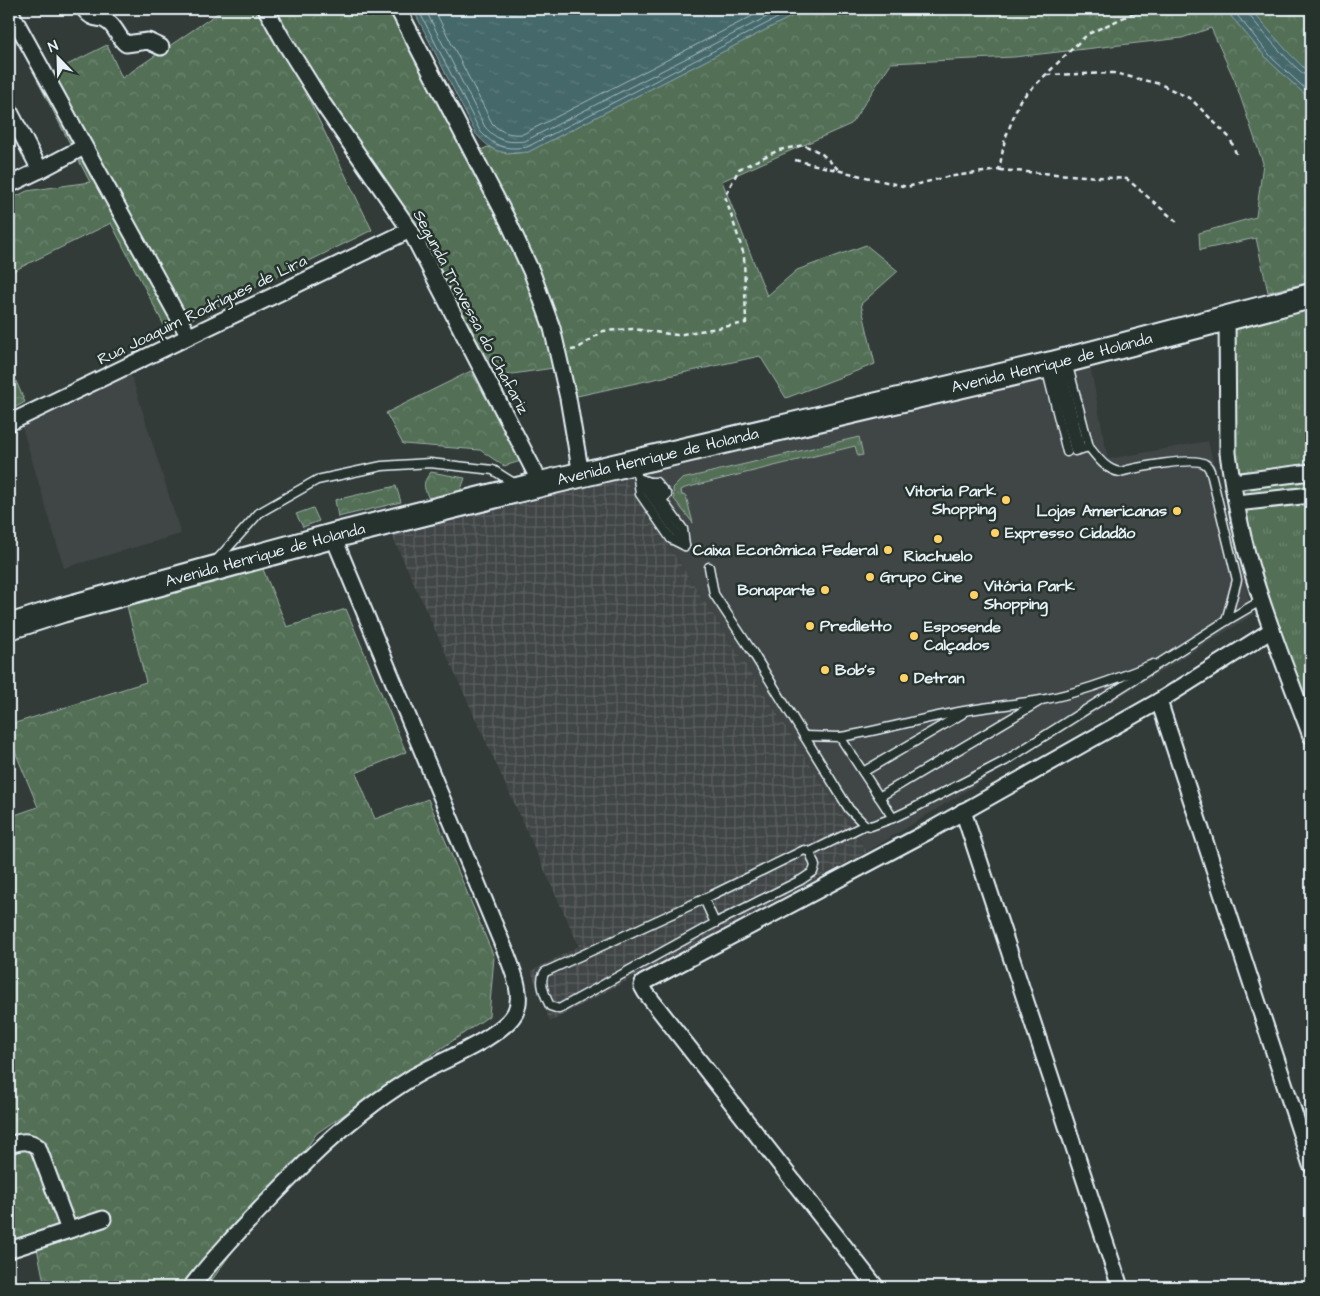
<svg xmlns="http://www.w3.org/2000/svg" width="1320" height="1296" font-family="'Architects Daughter',sans-serif">
  <defs>
    <pattern id="industrial-grid" width="8" height="8" patternUnits="userSpaceOnUse" patternTransform="scale(1.25)"><rect width="8" height="8" fill="#404445"/><path d="M0 4h8M4 0v8" fill="none" stroke="#5c5f61"/></pattern>
    <pattern id="grass-tufts" width="24" height="20" patternUnits="userSpaceOnUse" patternTransform="scale(1.25)"><rect width="24" height="20" fill="#537057"/><path d="M3 7l-1-3M5 7V3M7 7l1-3M15 17l-1-3M17 17v-4M19 17l1-3" fill="none" stroke="#6c8570"/></pattern>
    <pattern id="forest-crowns" width="20" height="18" patternUnits="userSpaceOnUse" patternTransform="scale(1.25)"><rect width="20" height="18" fill="#537057"/><path d="M2 6a3 3 0 1 1 6 0M12 15a3 3 0 1 1 6 0" fill="none" stroke="#6c8570"/></pattern>
    <pattern id="water-ripples" width="26" height="14" patternUnits="userSpaceOnUse" patternTransform="scale(1.25)"><rect width="26" height="14" fill="#44676a"/><path d="M2 4q2-2 4 0t4 0M15 11q2-2 4 0t4 0" fill="none" stroke="#5f7d80"/></pattern>
  </defs>
  <rect width="100%" height="100%" fill="#323b38"/>
  <filter id="ink" filterUnits="userSpaceOnUse"><feTurbulence type="fractalNoise" baseFrequency=".02" numOctaves="2"/><feDisplacementMap in="SourceGraphic" scale="10" xChannelSelector="R" yChannelSelector="G"/><feConvolveMatrix kernelMatrix="1 2 1 2 8 2 1 2 1" color-interpolation-filters="sRGB"/></filter>
  <g filter="url(#ink)">
    <g fill="#404445">
      <path d="M1089,359L1108,459L1208,441L1253,615L867,852L687,574L619,471Z"/>
      <path d="M131,374L181,534L64,568L22,427Z"/>
    </g>
    <path fill="url(#industrial-grid)" d="M619,471L687,574L867,852L550,1022L531,971L579,946L390,531Z"/>
    <g fill="url(#grass-tufts)" stroke="#9eb0a8">
      <path d="M1311,302V763L1248,562L1229,472L1230,320Z"/>
      <path d="M859,437L863,455L858,456L855,446L685,488L681,490L682,495L686,496L693,523L674,499L673,488L682,479Z"/>
    </g>
    <g fill="url(#forest-crowns)" stroke="#9eb0a8">
      <path d="M224,9H265L372,230L167,331L111,223L9,273V200L27,191L90,182L37,80L107,45L122,78Z"/>
      <path d="M266,9H395L473,153L488,147L507,154L528,152L806,9H1225L1270,62L1311,100V282L1268,292L1256,238L1200,250L1199,233L1256,217L1263,163L1235,81L1211,28L1182,38L1014,57L891,63L851,124L722,181L767,296L797,270L866,245L898,271L861,304L875,364L786,398L760,356L568,398L560,367L499,376L397,210Z"/>
      <path d="M1250,9H1311V75L1288,52Z"/>
      <path d="M9,365L25,402L9,411Z"/>
      <path d="M471,371L521,461L504,466L480,450L403,444L386,413Z"/>
      <path d="M431,472L465,478L460,492L429,499C423,486 422,483 431,472Z"/>
      <path d="M396,486L401,502L338,517L335,500Z"/>
      <path d="M313,508L319,521L303,527L296,514Z"/>
      <path d="M260,562L287,627L346,609L406,752L356,773L375,819L428,799L494,957L489,1016L317,1133L207,1287H45L37,1248L9,1255V817L38,807L9,737V725L146,682L126,602Z"/>
    </g>
    <g fill="url(#water-ripples)" stroke="#869ea3">
      <path d="M413,9H806L528,152C502,154 494,154 476,134Z"/>
      <path d="M1225,9H1250L1288,52L1311,75V100L1270,62Z"/>
    </g>
    <g fill="none" stroke-linecap="round" stroke-linejoin="round">
      <g stroke="#a6babf" stroke-width="1">
        <path d="M418,9L480,131C495,147 505,150 527,147L795,9"/>
        <path d="M425,9L485,127C498,141 507,143 525,141L782,9"/>
        <path d="M434,9L492,123C501,133 510,135 523,134L766,9"/>
        <path d="M1232,9L1273,59L1311,94"/>
        <path d="M1246,9L1248,14C1258,26 1299,76 1311,78"/>
      </g>
      <g stroke="#e8f1f8" stroke-width="11">
        <g id="service">
          <path d="M1067,362L1089,447"/>
          <path d="M1060,364L1081,449"/>
          <path d="M1053,366L1075,451L1089,447C1097,457 1106,470 1120,472C1134,468 1195,456 1205,464C1209,466 1211,473 1212,477L1237,580L1226,621"/>
          <path d="M1046,367L1067,452"/>
          <path d="M634,466L638,478L640,494L671,539L685,546"/>
          <path d="M638,478L649,482L683,529L685,546"/>
          <path d="M639,479L684,544"/>
          <path d="M649,482H656L667,495L659,502"/>
          <path d="M215,562L259,513L317,480L382,466L430,463L493,470L517,485"/>
          <path d="M709,567L714,594L753,653L849,809L865,825L871,826L893,818L914,808L1005,761L1226,621L1262,600"/>
          <path d="M804,736L840,737L893,818"/>
          <path d="M840,737C883,730 926,717 970,710C993,706 1018,704 1041,700C1080,693 1117,679 1153,664"/>
          <path d="M863,772L962,714"/>
          <path d="M879,797L1040,701"/>
          <path d="M804,850L810,852L815,866L813,872L801,880L715,923L559,1009L550,1006C545,996 538,981 545,972L704,899Z"/>
          <path d="M810,852L865,825"/>
          <path d="M704,899L715,923"/>
        </g>
      </g>
      <g stroke="#e8f1f8" stroke-width="19">
        <g id="minor">
          <path d="M9,9L188,335"/>
          <path d="M84,9C95,23 99,15 108,22C116,27 118,38 126,44L148,41L161,47"/>
          <path d="M266,9L282,38L323,104L410,230L541,484"/>
          <path d="M398,9L508,221L532,273L552,328L568,398L581,475"/>
          <path d="M9,110L40,170L9,185"/>
          <path d="M40,170L78,150"/>
          <path d="M1227,317L1228,453C1233,488 1240,530 1250,564C1267,623 1290,679 1311,736"/>
          <path d="M9,423L410,230"/>
          <path d="M1233,482L1311,472"/>
          <path d="M1237,503L1311,495"/>
          <path d="M1159,701L1311,1165"/>
          <path d="M963,811L1120,1287"/>
          <path d="M9,1145C20,1142 28,1139 38,1147L69,1230"/>
          <path d="M9,1250L103,1219"/>
          <path d="M191,1287C215,1256 242,1228 269,1200C302,1166 334,1133 372,1105C385,1095 399,1086 413,1077C438,1062 501,1038 515,1013C524,996 513,971 507,955L333,536"/>
          <path d="M876,1287L646,993L642,986L643,983L929,831L1159,701L1272,630"/>
        </g>
      </g>
      <g stroke="#e8f1f8" stroke-width="28">
        <g id="primary">
          <path id="s1" d="M9,627L62,610L333,536L541,484L1052,364L1311,296"/>
        </g>
      </g>
      <g stroke="#e8f1f8" stroke-width="2.5" stroke-dasharray="5 4" stroke-linecap="butt">
        <path d="M1047,75L1114,73L1160,84L1191,99L1230,138L1237,156"/>
        <path d="M795,160L907,187L946,177L999,170L1005,139L1020,100L1076,45L1088,34L1142,9"/>
        <path d="M999,170L1127,179L1177,222"/>
        <path d="M571,350L577,349L603,331L633,329L677,335L746,323L744,255L725,196L739,169L779,150L804,145L821,153L839,170"/>
      </g>
      <use href="#service" stroke="#26332d" stroke-width="8"/>
      <use href="#minor" stroke="#26332d" stroke-width="15"/>
      <use href="#primary" stroke="#26332d" stroke-width="24"/>
    </g>
  </g>
  <g fill="#ffd166" stroke="#26332d" stroke-width="2">
    <circle cx="1006" cy="500" r="5"/>
    <circle cx="1177" cy="511" r="5"/>
    <circle cx="995" cy="533" r="5"/>
    <circle cx="938" cy="539" r="5"/>
    <circle cx="888" cy="550" r="5"/>
    <circle cx="870" cy="577" r="5"/>
    <circle cx="825" cy="590" r="5"/>
    <circle cx="974" cy="595" r="5"/>
    <circle cx="810" cy="626" r="5"/>
    <circle cx="914" cy="636" r="5"/>
    <circle cx="825" cy="670" r="5"/>
    <circle cx="904" cy="678" r="5"/>
  </g>
  <g text-anchor="middle" dominant-baseline="central" stroke-width="5" stroke-linejoin="round" paint-order="stroke">
    <g font-size="16" fill="#e8f1f8" stroke="#26332d">
      <text transform="translate(202 310) rotate(-26)">Rua Joaquim Rodrigues de Lira</text>
      <text transform="translate(471 312) rotate(62)">Segunda Travessa do Chafariz</text>
      <text stroke="none"><textPath href="#s1" startOffset="1076">Avenida Henrique de Holanda</textPath></text>
      <text stroke="none"><textPath href="#s1" startOffset="671">Avenida Henrique de Holanda</textPath></text>
      <text stroke="none"><textPath href="#s1" startOffset="266">Avenida Henrique de Holanda</textPath></text>
    </g>
    <g font-size="16" font-weight="bold" fill="#e8f1f8" stroke="#26332d" text-anchor="start">
      <text x="996" y="491" text-anchor="end">Vitoria Park<tspan x="996" dy="18">Shopping</tspan></text>
      <text x="1167" y="511" text-anchor="end">Lojas Americanas</text>
      <text x="1005" y="533">Expresso Cidadão</text>
      <text x="878" y="550" text-anchor="end">Caixa Econômica Federal</text>
      <text x="938" y="556" text-anchor="middle">Riachuelo</text>
      <text x="880" y="577">Grupo Cine</text>
      <text x="984" y="586">Vitória Park<tspan x="984" dy="18">Shopping</tspan></text>
      <text x="815" y="590" text-anchor="end">Bonaparte</text>
      <text x="820" y="626">Prediletto</text>
      <text x="924" y="627">Esposende<tspan x="924" dy="18">Calçados</tspan></text>
      <text x="835" y="670">Bob's</text>
      <text x="914" y="678">Detran</text>
    </g>
  </g>
  <rect width="1320" height="1296" fill="none" stroke="#26332d" stroke-width="30"/>
  <rect x="15" y="15" width="1290" height="1266" fill="none" stroke="#e8f1f8" stroke-width="2" filter="url(#ink)"/>
  <g transform="translate(58 58) rotate(337)" stroke="#26332d" stroke-width="4" paint-order="stroke">
  <path d="M0-4L9 19L0 12L-9 19Z" fill="#e8f1f8"/>
  <text y="-8" font-size="14" font-weight="bold" text-anchor="middle" fill="#e8f1f8">N</text>
  </g>
</svg>
